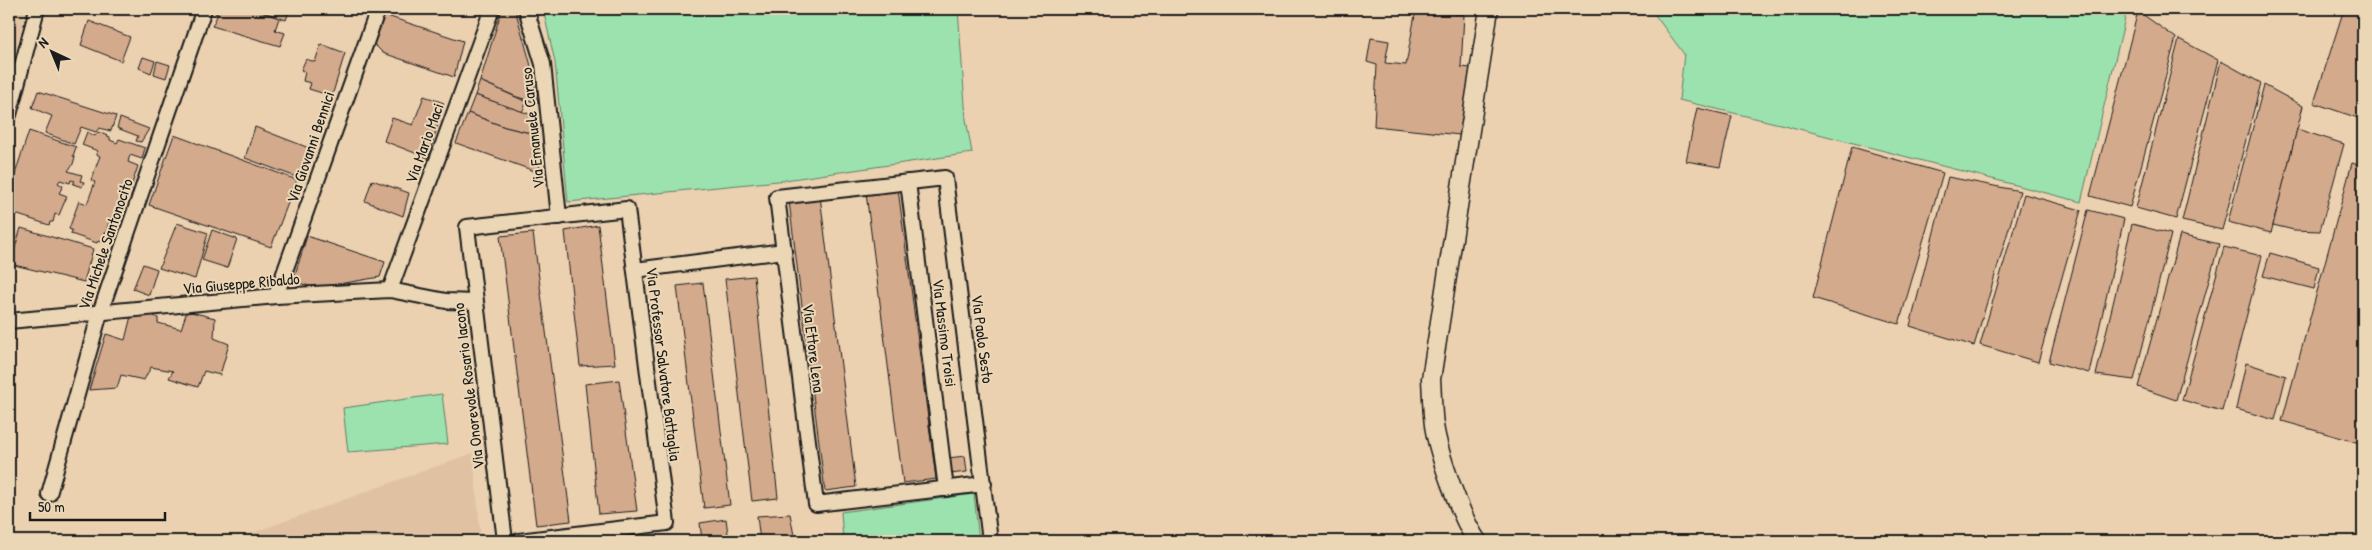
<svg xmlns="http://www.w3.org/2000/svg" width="2372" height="550" font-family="'Patrick Hand',sans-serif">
  <rect width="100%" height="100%" fill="#ebd1b0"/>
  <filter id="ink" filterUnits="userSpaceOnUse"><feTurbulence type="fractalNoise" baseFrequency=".02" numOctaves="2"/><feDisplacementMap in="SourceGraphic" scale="10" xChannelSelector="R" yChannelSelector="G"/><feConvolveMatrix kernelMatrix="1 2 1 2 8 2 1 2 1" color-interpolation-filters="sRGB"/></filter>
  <g filter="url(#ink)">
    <g fill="#e0c2a3">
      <path d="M9,9H27L9,73Z"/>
      <path d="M473,453L481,541H230Z"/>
    </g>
    <g fill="#9ce2af" stroke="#5c7f66">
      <path d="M543,9H958L966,119L972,153L778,181L568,202L555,62Z"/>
      <path d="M1612,9H2126L2127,10L2081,202L1784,125L1679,100L1684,54L1652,11Z"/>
      <path d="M442,394L448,444L348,452L343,408Z"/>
      <path d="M974,494L979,541H843L841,512Z"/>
    </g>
    <g fill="#d4aa8d" stroke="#1c1c1c">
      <path d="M217,9H252L279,18L275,30L285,33L280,46L212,26L218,14L215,13Z"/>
      <path d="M254,9H290L286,20Z"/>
      <path d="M462,9H480L478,14Z"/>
      <path d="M502,9H515L530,62L538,103L517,97L480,81Z"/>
      <path d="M1416,9L1464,15L1461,67L1470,68L1460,135L1374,126L1377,65L1367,62L1371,38L1389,41L1385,63L1406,65Z"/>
      <path d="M2344,9H2363V110L2361,119L2314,103Z"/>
      <path d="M2138,11L2176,38L2130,207L2090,196Z"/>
      <path d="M384,15L463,41L454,77L383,53L374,44Z"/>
      <path d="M89,21L130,37L121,61L81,45Z"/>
      <path d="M2179,39L2218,60L2176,219L2136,208Z"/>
      <path d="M321,44L345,53L332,96L309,89L311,83L303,81L305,72L301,70L306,59L315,62Z"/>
      <path d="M143,57L155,61L151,73L139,68Z"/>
      <path d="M157,61L170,65L166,78L154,74Z"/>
      <path d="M2221,61L2261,83L2222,230L2182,221Z"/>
      <path d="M480,81L527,102L522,112L475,95Z"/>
      <path d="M2264,85L2303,106L2271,233L2228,222Z"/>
      <path d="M38,91L116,116L111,131L99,128L96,132L81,127L74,144L45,133L52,116L32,108Z"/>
      <path d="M475,95L535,116L538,135L505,127L468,113Z"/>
      <path d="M424,96L444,103L428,158L384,141L392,118L413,125Z"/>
      <path d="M1697,108L1732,116L1720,167L1686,161Z"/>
      <path d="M468,113L505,127L538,135L540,173L456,143Z"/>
      <path d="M120,118L149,129L141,142L136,141L138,136L117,128Z"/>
      <path d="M255,127L309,148L299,178L245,158Z"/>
      <path d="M2297,129L2344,144L2320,231L2294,230L2273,225Z"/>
      <path d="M29,131L76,147L73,156L75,157L73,164L68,171L82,175L80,181L84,182L82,187L73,184L75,181L71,180L70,183L60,180L58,183L63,186L59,193L67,196L59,215L55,214L53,222H50L49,225L12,213L13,212L9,210V192Z"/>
      <path d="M87,132L95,136L98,132L110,137V140L117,143L119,139L145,148L142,159L130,155L128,162L138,166L129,193L125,192L116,218L111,217L102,242L98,241L97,243L71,234L72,230L69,229L79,201L87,204L95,182L91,180L100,156L96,154L98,151L82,145Z"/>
      <path d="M174,135L297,180L271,247L149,205Z"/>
      <path d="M1852,147L1943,173L1899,324L1813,298Z"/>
      <path d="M2352,163L2363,166V444L2282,421Z"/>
      <path d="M1948,177L2020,191L1974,346L1910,326Z"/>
      <path d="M372,180L409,193L403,216L365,201Z"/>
      <path d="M898,189L936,479L903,483L866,193Z"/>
      <path d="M2024,194L2081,210L2038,362L1980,345Z"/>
      <path d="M820,196L856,487L825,491L789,201Z"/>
      <path d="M2088,210L2124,219L2089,373L2049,362Z"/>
      <path d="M177,223L208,233L195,279L159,268Z"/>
      <path d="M2132,224L2171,234L2134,380L2096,375Z"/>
      <path d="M598,225L615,364L580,366L565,231Z"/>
      <path d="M21,228L93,249L84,282L10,264Z"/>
      <path d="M212,230L237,239L227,268L202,260Z"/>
      <path d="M533,233L571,521L536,525L500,236Z"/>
      <path d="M2180,235L2219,244L2176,400L2138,387Z"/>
      <path d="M307,236L385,262L380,277L315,288L293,281Z"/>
      <path d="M2224,247L2262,256L2222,411L2182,400Z"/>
      <path d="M2270,253L2319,267L2314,289L2263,276Z"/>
      <path d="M143,264L157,269L149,295L133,289Z"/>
      <path d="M754,276L778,498L752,501L725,279Z"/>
      <path d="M703,283L730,505L704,508L677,286Z"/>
      <path d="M187,311L215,318L214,338L229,344L220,375L204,371L198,387L169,378L173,371L151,367L144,380L121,375L117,388L89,390L106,334L125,340L131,316L152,315L158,318V323L181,329Z"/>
      <path d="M2246,363L2286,376L2275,420L2236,409Z"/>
      <path d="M619,380L637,511L599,514L585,384Z"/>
      <path d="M965,456L967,472L950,474L948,458Z"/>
      <path d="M790,514L795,541H760L757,516Z"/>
      <path d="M726,519L729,541H702L700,523Z"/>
    </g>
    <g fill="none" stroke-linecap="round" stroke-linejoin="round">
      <g stroke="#1c1c1c" stroke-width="18">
        <g id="minor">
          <path d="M526,9L543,64L559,217"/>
          <path d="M9,115L37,9"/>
          <path d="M908,182L946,489"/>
          <path d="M635,270L784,251"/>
          <path d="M390,290L492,9"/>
          <path d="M276,296L378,9"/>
          <path d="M9,321L276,296L390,290L446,301L475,302"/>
          <path d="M984,484L816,504L777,197L945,178L990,541"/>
          <path d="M49,494L100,313L204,9"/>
          <path d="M505,541L467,227L627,209L667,523L519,541"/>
        </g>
      </g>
      <g stroke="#1c1c1c" stroke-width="21">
        <path id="tertiary" d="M1477,541C1461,518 1438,453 1434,425C1432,410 1432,394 1431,379L1489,9"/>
      </g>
      <use href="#minor" stroke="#ebd7b5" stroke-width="14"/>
      <use href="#tertiary" stroke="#ebd7b5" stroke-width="18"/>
    </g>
  </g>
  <g text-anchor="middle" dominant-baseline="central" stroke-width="4" stroke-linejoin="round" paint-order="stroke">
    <g font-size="16" fill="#1c1c1c" stroke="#ebd7b5">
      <text transform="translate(532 128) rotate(-96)">Via Emanuele Caruso</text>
      <text transform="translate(424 143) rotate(-70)">Via Mario Maci</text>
      <text transform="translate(310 147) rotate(-71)">Via Giovanni Bennici</text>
      <text transform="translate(105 244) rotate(-71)">Via Michele Santonocito</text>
      <text transform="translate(241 283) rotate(-5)">Via Giuseppe Ribaldo</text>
      <text transform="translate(945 333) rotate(83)">Via Massimo Troisi</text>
      <text transform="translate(983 339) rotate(83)">Via Paolo Sesto</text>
      <text transform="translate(814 348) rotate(83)">Via Ettore Lena</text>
      <text transform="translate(664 364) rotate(83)">Via Professor Salvatore Battaglia</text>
      <text transform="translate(468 386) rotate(-97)">Via Onorevole Rosario Iacono</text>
    </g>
  </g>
  <rect width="2372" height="550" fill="none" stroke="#ebd7b5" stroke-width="30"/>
  <rect x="15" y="15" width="2342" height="520" fill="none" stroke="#1c1c1c" stroke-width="2" filter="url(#ink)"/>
  <g transform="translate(52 52) rotate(316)" stroke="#ebd7b5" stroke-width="4" paint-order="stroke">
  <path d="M0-4L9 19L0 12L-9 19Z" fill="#1c1c1c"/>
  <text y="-8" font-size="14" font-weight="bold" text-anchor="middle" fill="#1c1c1c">N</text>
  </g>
  <path d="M30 512v8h135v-8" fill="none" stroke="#1c1c1c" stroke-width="2.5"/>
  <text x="38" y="512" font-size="15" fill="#1c1c1c" stroke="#ebd7b5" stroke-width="4" paint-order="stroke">50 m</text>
</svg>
